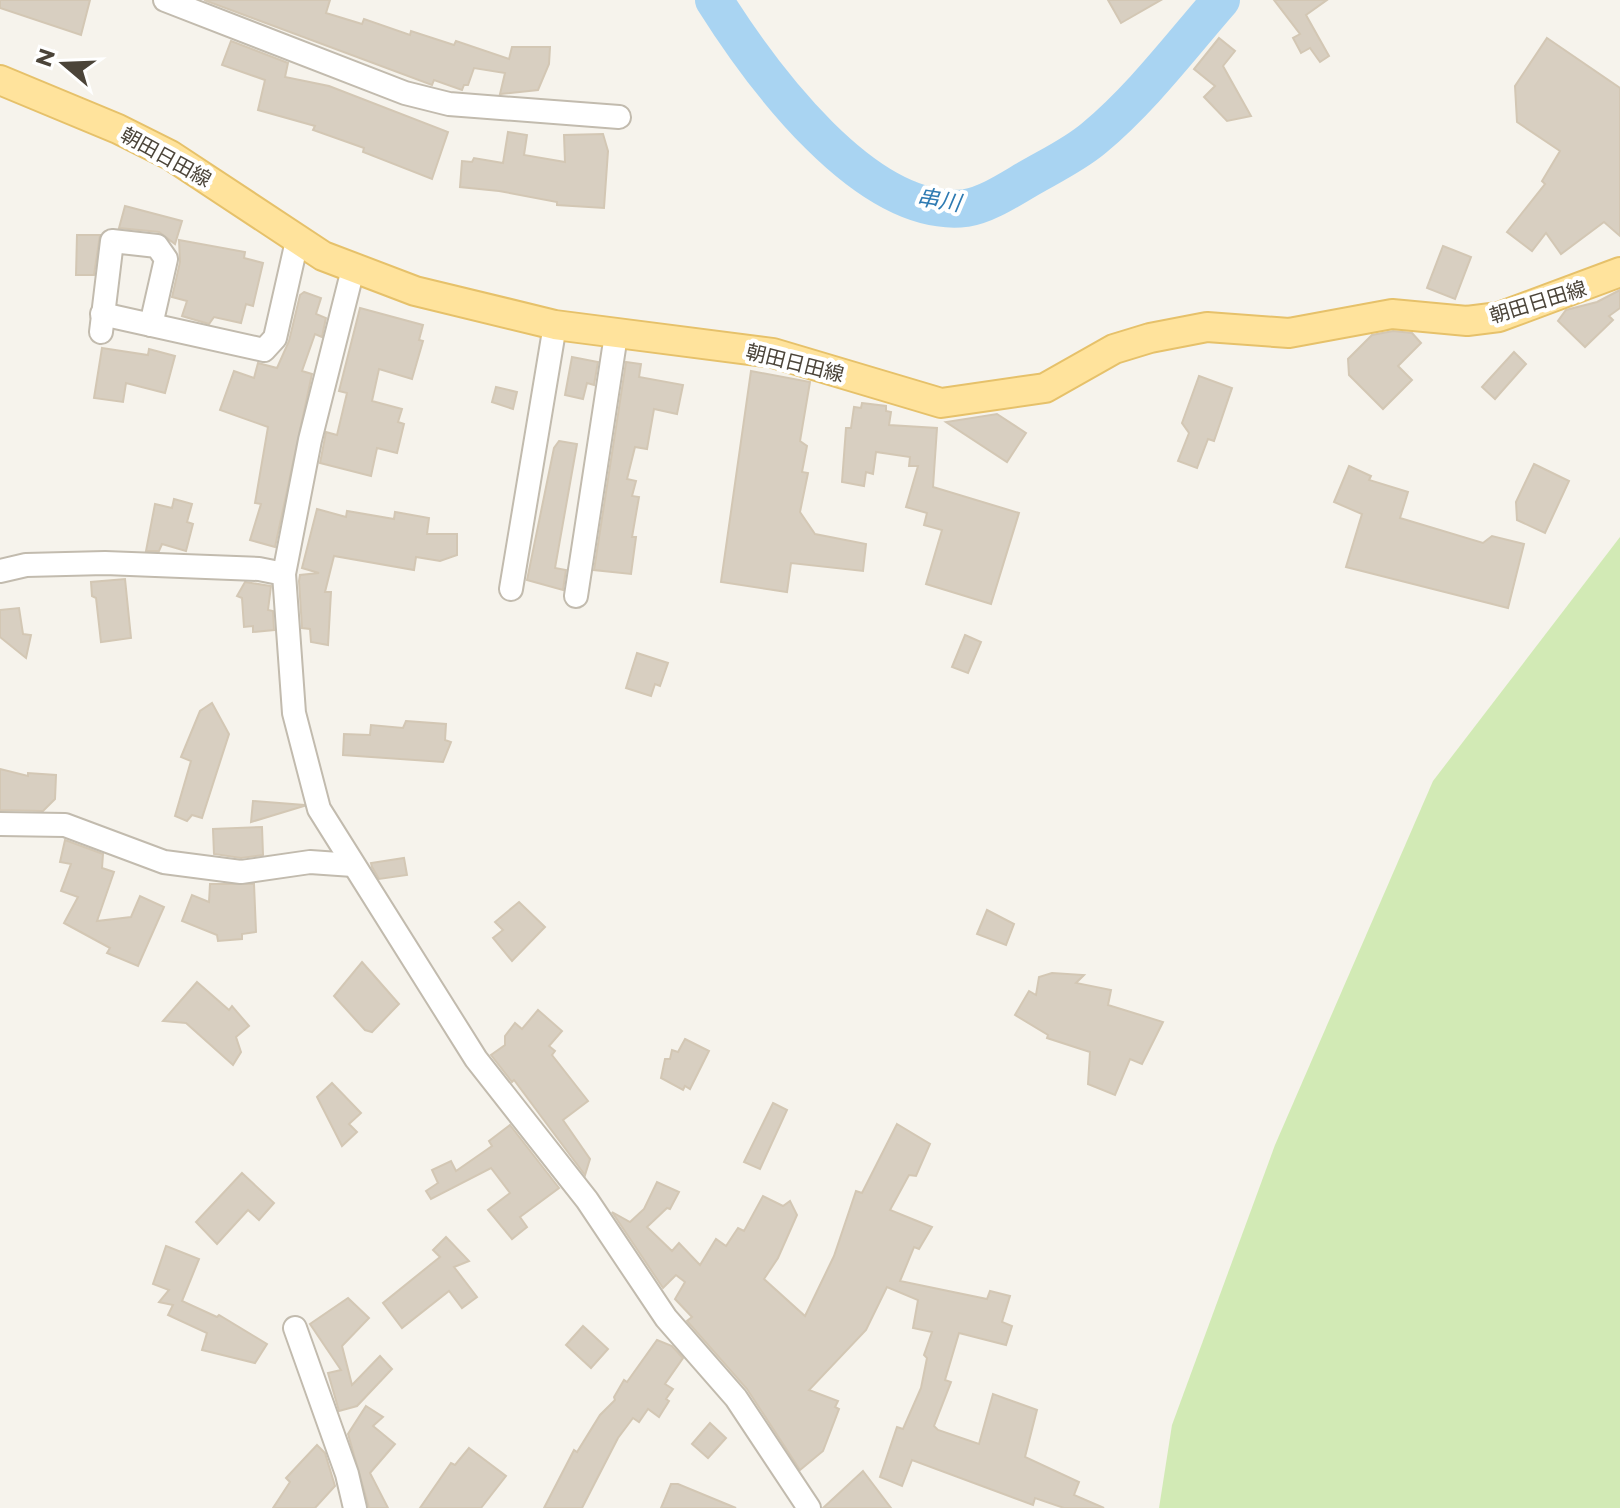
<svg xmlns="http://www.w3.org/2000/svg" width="1620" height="1508" font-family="Montserrat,'Noto Sans JP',sans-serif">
  <rect width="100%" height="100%" fill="#f6f3ec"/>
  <path fill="#d2eab5" d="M1620,537V1508H1159L1172,1425L1275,1145L1433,781Z"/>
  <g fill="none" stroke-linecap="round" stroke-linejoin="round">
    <path stroke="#a9d4f2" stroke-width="38" d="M714,0C760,73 866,220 966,208C986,205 1009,190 1026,180C1048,167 1074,155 1094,138C1142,98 1180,47 1221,0"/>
  </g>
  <g fill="#d8cfc1" stroke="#d3c7b4" stroke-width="2">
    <path d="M0,0H90L81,35L0,8Z"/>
    <path d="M204,0H330L326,13L362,24L364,19L410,35L411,31L454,45L456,41L509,59L512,47H550L549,64L538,90L500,94L505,73L474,68L468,85H464L462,90L434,80L432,85Z"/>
    <path d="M1108,0H1161L1121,23Z"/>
    <path d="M1274,0H1327L1306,15L1329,56L1320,62L1310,48L1301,53L1293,38L1300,34Z"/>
    <path d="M1219,38L1235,51L1223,66L1251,116L1227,121L1204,97L1215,86L1194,69Z"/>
    <path d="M1547,38L1620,88V236L1604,222L1561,254L1546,233L1532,251L1507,232L1545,184L1542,181L1560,151L1517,122L1515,86Z"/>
    <path d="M231,41L288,63L285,77L329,86L448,132L432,179L363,152L364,148L313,130L315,126L258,110L265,80L222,65Z"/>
    <path d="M508,132L527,135L524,155L565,162L564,135L603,134L608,151L604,208L557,205V202L499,191L460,187L462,161L472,162L474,158L503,163Z"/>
    <path d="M125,206L182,221L175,244L159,232L119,228Z"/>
    <path d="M77,235H100L94,275H76Z"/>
    <path d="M179,240L245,252L244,258L263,263L253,306L246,304L241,323L214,317L209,324L182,316L187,301L172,297L180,262Z"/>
    <path d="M1443,246L1471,257L1455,299L1427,288Z"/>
    <path d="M1620,290V308L1609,316L1613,320L1585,347L1558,321L1566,310L1597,302Z"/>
    <path d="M304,292L321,298L316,314L326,318L322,337L315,334L302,371L312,374L275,547L250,540L261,504L255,503L268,427L220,410L234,371L254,378L258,363L277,368L289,341L300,295Z"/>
    <path d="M360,308L423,325L419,340L423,341L412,379L379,369L372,401L402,409L398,422L404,424L397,453L377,448L371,476L320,463L326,432L337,435L347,393L339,391Z"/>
    <path d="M1393,331L1412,333L1421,343L1398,366L1412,380L1383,409L1349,375L1348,359L1372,335Z"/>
    <path d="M102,348L148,355L149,349L175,356L165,393L126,383L123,402L94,398Z"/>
    <path d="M1514,352L1526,364L1495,399L1482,387Z"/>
    <path d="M572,357L598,362L594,385L587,383L583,399L565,395Z"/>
    <path d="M626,362L641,364L639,377L683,385L677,414L654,409L647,449L635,447L627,479L636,481L632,496L639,497L632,537H636L631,574L594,570Z"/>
    <path d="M751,371L810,382L800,441L807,446L802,472L808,473L800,512L815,534L866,544L863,571L791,563L787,592L721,582Z"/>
    <path d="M1199,376L1232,388L1214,441L1208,439L1197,468L1178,461L1189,433L1182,423Z"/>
    <path d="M496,387L517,392L513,409L492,402Z"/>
    <path d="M862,403L886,406V411L891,412L889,425L937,428L933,487L1019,513L991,604L926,584L942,530L924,525L927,513L906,507L918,466H909L910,457L876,452L873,474L866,472L864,486L842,482L846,428H851L854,407L861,408Z"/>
    <path d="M997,414L1026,433L1007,462L946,422Z"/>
    <path d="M559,441L577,444L555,568L566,570L563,590L527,580L554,448Z"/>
    <path d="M1534,464L1569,481L1545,533L1517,520L1516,502Z"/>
    <path d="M1349,466L1371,476L1369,480L1408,492L1400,518L1483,543L1492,536L1524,544L1508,608L1346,567L1362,514L1334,502Z"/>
    <path d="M174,499L192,504L187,522L193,524L186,551L162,544L159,551H146L155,504L172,508Z"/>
    <path d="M317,509L346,517L347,511L394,519L395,512L429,518L427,534H457V555L440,561L416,557L414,570L334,556L325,592H331L328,645L311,642L310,629L302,628L299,581L300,575L319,573L302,568Z"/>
    <path d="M125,579L131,638L101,642L96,598L92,596L91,582Z"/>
    <path d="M245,582L271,586L268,610L273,611L274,630L253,632V626L244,627L242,598L237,596Z"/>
    <path d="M19,608L23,634L31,635L26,658L0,637V610Z"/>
    <path d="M965,635L981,642L968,673L952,667Z"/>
    <path d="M637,653L668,663L660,686L655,684L651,696L626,688Z"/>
    <path d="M212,703L229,734L202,818L192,815L187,821L175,816L191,761L181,757L200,711Z"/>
    <path d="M406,721L446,724L445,740L451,742L443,762L343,755L344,734L370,735L371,725L403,728Z"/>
    <path d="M0,769L28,776V773L56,775L55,799L43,811L0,810Z"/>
    <path d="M253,801L304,805V806L251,822Z"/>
    <path d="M262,827L263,855L241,858L214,854L213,829Z"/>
    <path d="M65,840L103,854L102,868L114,872L97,921L131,917L140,896L164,907L138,966L107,953L110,948L64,923L78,897L61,891L71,864L60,862Z"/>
    <path d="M404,858L407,875L379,879L372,867L371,863Z"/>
    <path d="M210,884H254L256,932L242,934V939L218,941L217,935L182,921L192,895L209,902Z"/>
    <path d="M519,902L545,927L512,961L493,938L503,930L495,922Z"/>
    <path d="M987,910L1014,924L1006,945L977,934Z"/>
    <path d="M362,962L399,1004L372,1032L365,1030L334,996Z"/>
    <path d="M1052,973L1084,975L1076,983L1111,990L1108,1005L1163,1022L1142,1064L1130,1059L1115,1095L1088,1084L1090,1052L1047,1038L1048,1035L1015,1015L1029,991L1036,995L1039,977Z"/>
    <path d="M197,982L229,1010L232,1006L249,1026L236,1037L241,1052L233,1065L186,1023L163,1021Z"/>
    <path d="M538,1010L562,1031L549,1046L555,1051L552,1055L588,1101L563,1120L590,1159L585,1175L514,1080L512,1082L491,1055L505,1045V1036L515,1023L522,1029Z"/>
    <path d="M685,1039L709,1051L690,1089L685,1086L683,1090L661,1078L665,1059H670L672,1050L678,1052Z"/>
    <path d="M332,1083L361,1113L349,1124L357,1132L342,1146L317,1097Z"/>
    <path d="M773,1103L787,1110L760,1169L744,1162Z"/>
    <path d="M897,1124L930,1144L916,1176L909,1175L890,1210L932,1227L919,1249L914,1247L900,1281L987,1299L990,1291L1010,1296L1002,1322L1012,1326L1006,1345L959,1333L945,1380L951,1382L934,1426L938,1430L979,1444L993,1394L1037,1410L1025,1457L1079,1482L1074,1495L1104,1508H1064L1035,1498L1033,1505L912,1460L902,1486L880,1477L897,1427L903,1429L921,1388L927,1358L924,1355L932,1332L913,1328L918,1300L887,1287L866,1330L809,1390L838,1401L835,1407L839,1409L823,1451L800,1470L747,1389L687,1321L692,1317L675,1299L685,1282L676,1275L663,1288L612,1212L630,1222L644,1209L657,1182L679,1192L670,1209L667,1208L647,1227L672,1251L679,1243L700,1265L716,1239L726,1246L738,1228L744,1231L763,1196L783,1206L790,1201L797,1215L778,1258L764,1279L805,1316L834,1256L856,1191L862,1193Z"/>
    <path d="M510,1125L559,1188L520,1217L527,1227L512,1239L488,1210L510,1193L491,1168L431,1199L426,1191L438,1183L432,1170L451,1161L456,1171L492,1146L489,1141Z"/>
    <path d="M242,1173L274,1203L259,1220L248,1210L217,1244L196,1222Z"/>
    <path d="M446,1237L469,1261L454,1267L477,1297L462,1308L449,1291L402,1328L383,1303L440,1257L433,1250Z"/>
    <path d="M166,1246L199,1259L182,1301L217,1317L219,1315L267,1344L255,1363L202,1350L207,1333L168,1315L173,1305L159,1302L169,1290L153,1284Z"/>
    <path d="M348,1298L369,1318L342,1346L352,1385L380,1356L392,1369L357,1406L339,1411L328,1373L341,1370L310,1324Z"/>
    <path d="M583,1326L608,1349L591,1368L566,1345Z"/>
    <path d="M657,1340L672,1346L683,1358L665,1384L673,1389L666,1399L669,1401L659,1417L648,1409L639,1422L633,1418L618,1438L582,1508H544L574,1450L577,1452L600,1415L615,1400L614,1397L624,1380L627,1382Z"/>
    <path d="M366,1406L383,1417L373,1426L395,1444L370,1473L388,1508H369L348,1434Z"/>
    <path d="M710,1423L726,1438L708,1458L692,1444Z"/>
    <path d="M317,1445L325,1453L335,1486L315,1508H273L290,1482L286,1478Z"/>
    <path d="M469,1448L506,1476L481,1508H420L451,1463L455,1465Z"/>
    <path d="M863,1471L891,1508H823Z"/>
    <path d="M671,1484H678L736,1508H661Z"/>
  </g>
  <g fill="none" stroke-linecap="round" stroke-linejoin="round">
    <g stroke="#c2bbae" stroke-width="26">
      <g id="minor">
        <path d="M165,0L405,93L449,104L619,117"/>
        <path d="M353,269L310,440L284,574L294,713L319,809L476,1059L587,1200L666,1318L736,1398L809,1508"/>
        <path d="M102,314L264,350L275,338L297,241"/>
        <path d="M101,332L112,241L157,246L166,259L151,325"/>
        <path d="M0,571L26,565L105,563L259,569L284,574"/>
        <path d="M511,589L555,325"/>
        <path d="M576,596L616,335"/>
        <path d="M0,824L65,825L164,862L241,872L310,862L353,865"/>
        <path d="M295,1328L347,1474L355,1508"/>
      </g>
    </g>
    <g stroke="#e6c16a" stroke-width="32">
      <path id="major" d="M0,80L118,129L170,155L323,256L415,291L555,325L773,353L941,403L1045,388L1114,349L1150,338L1207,327L1289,333L1392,314L1467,321L1499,317L1620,272"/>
    </g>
    <use href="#minor" stroke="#fff" stroke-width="22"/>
    <use href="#major" stroke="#ffe39c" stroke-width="28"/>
  </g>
  <g text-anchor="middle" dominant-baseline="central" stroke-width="8" stroke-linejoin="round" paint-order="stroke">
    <g font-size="20" fill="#4b4439" stroke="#fff">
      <text transform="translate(166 157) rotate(29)">朝田日田線</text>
      <text transform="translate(1538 302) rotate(-17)">朝田日田線</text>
      <text transform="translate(795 363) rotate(14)">朝田日田線</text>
    </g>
    <g font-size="22" font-style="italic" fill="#2e7ab2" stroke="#fff">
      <text transform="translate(939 200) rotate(9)">串川</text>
    </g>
  </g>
  <g transform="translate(64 64) rotate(289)" stroke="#ffffff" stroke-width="6" paint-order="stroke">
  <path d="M0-6L14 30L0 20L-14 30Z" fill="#4b4439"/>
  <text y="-12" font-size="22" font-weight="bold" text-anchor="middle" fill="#4b4439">N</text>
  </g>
</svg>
